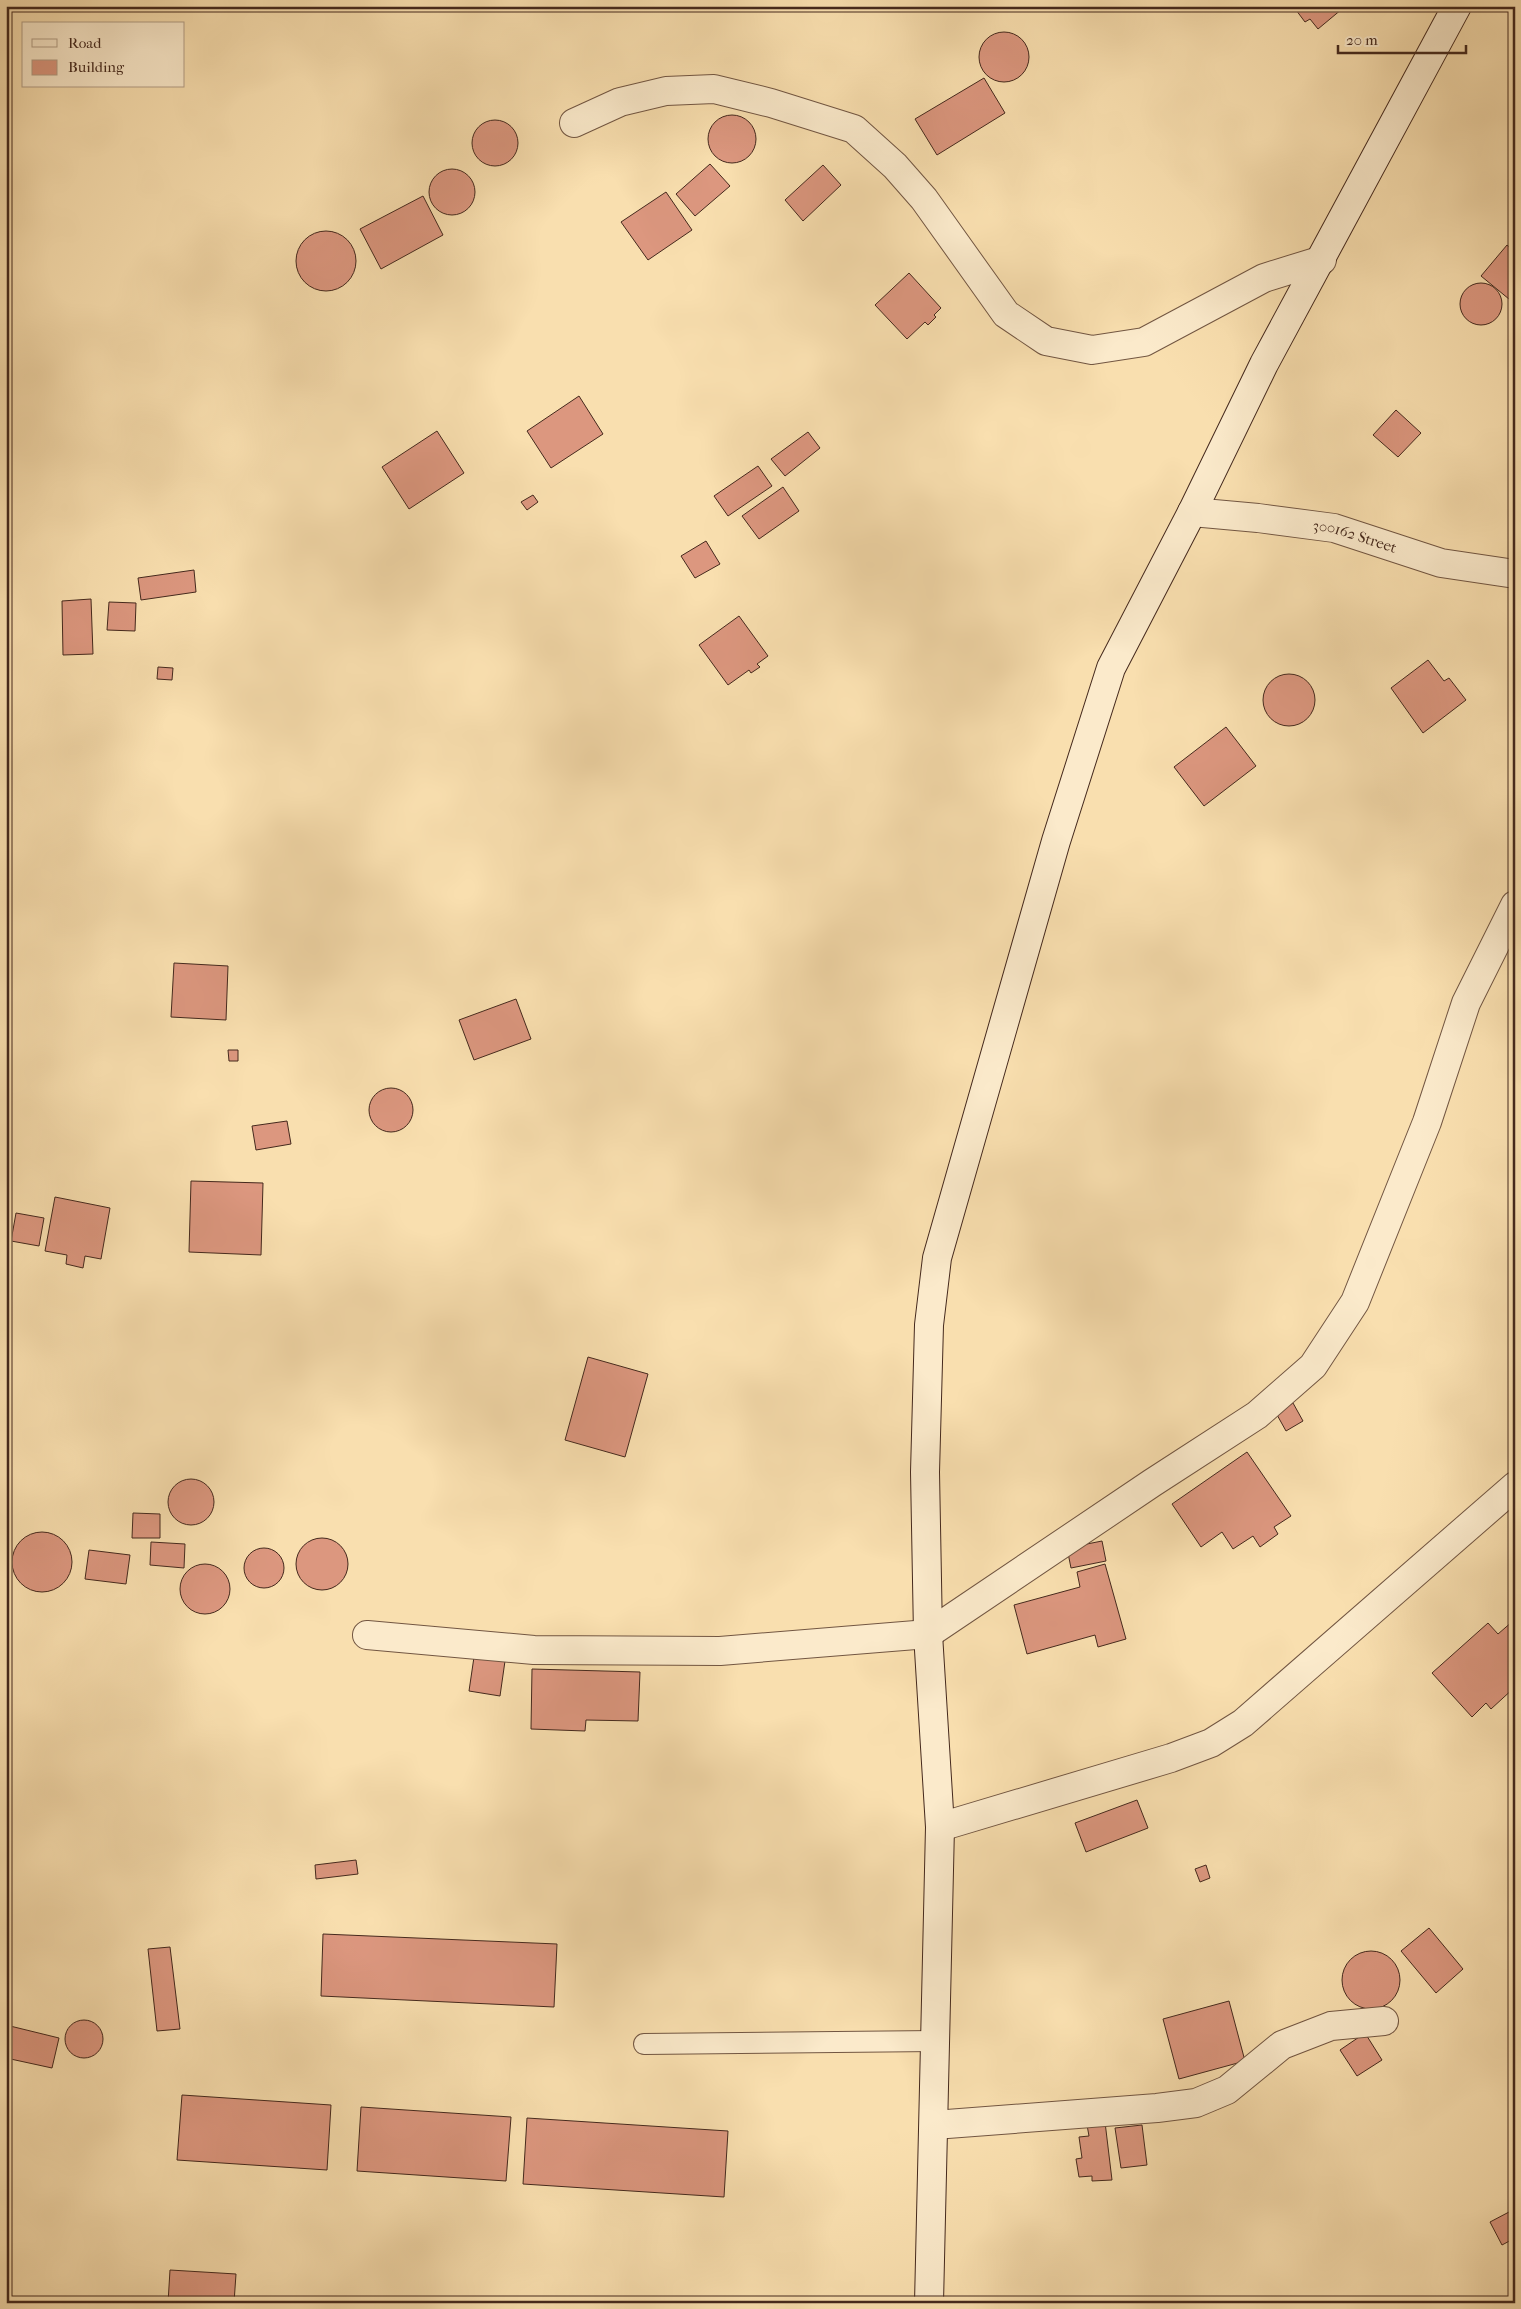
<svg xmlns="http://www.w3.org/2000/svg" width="1521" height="2309" font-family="'IM FELL French Canon',serif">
  <rect width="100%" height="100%" fill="#f9dfaf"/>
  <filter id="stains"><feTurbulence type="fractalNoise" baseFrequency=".004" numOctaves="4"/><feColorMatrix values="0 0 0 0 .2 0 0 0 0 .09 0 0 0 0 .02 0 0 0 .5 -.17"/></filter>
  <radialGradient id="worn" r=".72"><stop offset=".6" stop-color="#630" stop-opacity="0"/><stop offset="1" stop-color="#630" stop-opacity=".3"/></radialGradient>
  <g fill="#dc977f" stroke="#45291d">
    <path d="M1293,6H1339L1342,9L1318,29L1310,19L1305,22Z"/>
    <circle cx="1004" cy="57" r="25"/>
    <path d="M984,78L1005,113L937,155L915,119Z"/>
    <circle cx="732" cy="139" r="24"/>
    <circle cx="495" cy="143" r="23"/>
    <path d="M710,164L730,186L695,216L676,194Z"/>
    <path d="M823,165L841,185L803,221L785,200Z"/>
    <circle cx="452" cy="192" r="23"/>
    <path d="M666,192L692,230L648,260L621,222Z"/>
    <path d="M423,196L443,235L381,269L360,229Z"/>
    <circle cx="326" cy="261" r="30"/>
    <path d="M1507,245L1515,252V304L1481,276Z"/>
    <path d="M909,273L941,308L934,315L936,317L928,325L925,322L907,339L875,305Z"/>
    <circle cx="1481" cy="304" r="21"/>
    <path d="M579,396L603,434L551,468L527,431Z"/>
    <path d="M1396,410L1421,433L1398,457L1373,435Z"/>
    <path d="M437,431L464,473L409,509L382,467Z"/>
    <path d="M808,432L820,448L785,476L771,459Z"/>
    <path d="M758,466L772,486L728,516L714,496Z"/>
    <path d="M783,487L799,511L759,539L742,516Z"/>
    <path d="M533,495L538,502L527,510L521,502Z"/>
    <path d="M706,541L720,564L695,578L681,556Z"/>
    <path d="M194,570L196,592L141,600L138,578Z"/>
    <path d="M91,599L93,654L63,655L62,601Z"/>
    <path d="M109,602L136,603L135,631L107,630Z"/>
    <path d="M739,616L768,656L757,664L760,667L751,673L749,670L728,685L699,645Z"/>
    <path d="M1428,660L1444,681L1449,678L1466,700L1423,733L1391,688Z"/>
    <path d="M158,667L173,668L172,680L157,679Z"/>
    <circle cx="1289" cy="700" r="26"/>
    <path d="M1226,727L1256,766L1204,806L1174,767Z"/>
    <path d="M174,963L228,966L226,1020L171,1017Z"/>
    <path d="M516,999L531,1039L474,1060L459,1020Z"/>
    <path d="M228,1050H238V1061H229Z"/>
    <circle cx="391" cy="1110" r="22"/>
    <path d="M287,1121L291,1144L256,1150L252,1126Z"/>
    <path d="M191,1181L263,1183L261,1255L189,1252Z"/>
    <path d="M55,1197L110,1208L101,1259L85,1256L83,1268L66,1264L67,1255L45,1251Z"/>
    <path d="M16,1213L44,1218L39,1246L11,1241Z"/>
    <path d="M588,1357L648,1374L625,1457L565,1440Z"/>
    <path d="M1293,1403L1303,1421L1286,1431L1276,1413Z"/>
    <path d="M1247,1452L1291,1516L1274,1527L1278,1534L1260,1547L1253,1536L1233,1549L1222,1532L1201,1547L1172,1504Z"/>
    <circle cx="191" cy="1502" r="23"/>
    <path d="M133,1513L160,1514V1538H132Z"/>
    <circle cx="42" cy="1562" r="30"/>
    <circle cx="322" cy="1564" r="26"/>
    <path d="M1102,1541L1106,1561L1071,1568L1067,1548Z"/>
    <path d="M151,1542L185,1544L184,1568L150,1565Z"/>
    <circle cx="264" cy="1568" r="20"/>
    <path d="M89,1550L130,1555L126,1584L85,1579Z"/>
    <path d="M1105,1564L1126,1639L1098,1647L1095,1635L1027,1654L1014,1605L1080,1587L1077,1572Z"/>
    <circle cx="205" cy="1589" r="25"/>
    <path d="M1513,1621L1515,1623V1687L1491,1709L1486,1703L1472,1717L1432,1673L1488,1623L1498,1634Z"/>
    <path d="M474,1657L505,1661L500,1696L469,1691Z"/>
    <path d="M532,1669L640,1672L638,1721L586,1720L585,1731L531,1729Z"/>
    <path d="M1137,1800L1148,1828L1086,1852L1075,1823Z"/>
    <path d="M356,1860L358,1874L316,1879L315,1865Z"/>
    <path d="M1206,1865L1210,1878L1200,1882L1195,1869Z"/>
    <path d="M1429,1928L1463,1969L1436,1993L1401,1951Z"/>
    <path d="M323,1934L557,1944L554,2007L321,1996Z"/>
    <path d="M170,1947L180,2029L157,2031L148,1949Z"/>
    <circle cx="1371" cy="1980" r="29"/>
    <path d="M1229,2001L1245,2061L1179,2079L1163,2019Z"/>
    <circle cx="84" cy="2039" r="19"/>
    <path d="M6,2025L59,2038L52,2068L6,2058Z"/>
    <path d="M1365,2033L1382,2060L1357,2076L1340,2050Z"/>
    <path d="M182,2095L331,2105L327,2170L177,2160Z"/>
    <path d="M361,2107L511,2117L506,2181L357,2171Z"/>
    <path d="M527,2118L728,2131L724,2197L523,2184Z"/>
    <path d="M1105,2122L1112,2180L1092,2181V2176L1079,2177L1076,2159L1082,2158L1079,2137L1089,2136L1087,2125Z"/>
    <path d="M1142,2125L1147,2165L1121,2168L1115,2128Z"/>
    <path d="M1509,2212L1515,2223V2238L1502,2245L1490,2222Z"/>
    <path d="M170,2270L236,2274L234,2303H168Z"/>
  </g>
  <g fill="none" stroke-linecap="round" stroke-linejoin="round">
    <g stroke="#725642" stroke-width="22">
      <path id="lane" d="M644,2044L935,2041"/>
    </g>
    <g stroke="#725642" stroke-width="30">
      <g id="street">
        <path d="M574,123L620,102L666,91L714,89L771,103L854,129L895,166L924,199L1006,314L1046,341L1092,350L1144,342L1264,278L1322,260"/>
        <path id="s1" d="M1192,512L1258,518L1334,528L1441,563L1515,574"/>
        <path d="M367,1635L534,1650L720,1651L928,1634L1152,1483L1257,1415L1313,1366L1355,1302L1427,1122L1466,1003L1515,905"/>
        <path d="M940,1827L1171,1758L1211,1743L1243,1723L1515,1486"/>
        <path d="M934,2125L1157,2108L1196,2103L1227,2090L1282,2045L1331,2026L1384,2021"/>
      </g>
    </g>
    <g stroke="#45291d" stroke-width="30">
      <path id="secondary" d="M929,2303L940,1827L928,1634L925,1472L929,1325L937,1258L1056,841L1111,668L1192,512L1264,364L1457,6"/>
    </g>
    <use href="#lane" stroke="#fbeacb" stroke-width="20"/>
    <use href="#street" stroke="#fbeacb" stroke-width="28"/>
    <use href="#secondary" stroke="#fbeacb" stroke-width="28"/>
  </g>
  <g text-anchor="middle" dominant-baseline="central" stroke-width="4.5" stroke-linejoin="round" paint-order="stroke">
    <g font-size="15" fill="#45291d" stroke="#fbeacb">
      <text stroke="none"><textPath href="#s1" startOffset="165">300162 Street</textPath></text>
    </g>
  </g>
  <rect width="1521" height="2309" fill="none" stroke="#f9dfaf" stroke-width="25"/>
  <rect x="8" y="8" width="1506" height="2294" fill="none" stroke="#45291d" stroke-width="2.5"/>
  <rect x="12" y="12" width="1496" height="2284" fill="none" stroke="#45291d"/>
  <rect x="22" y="22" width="162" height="65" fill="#fbeacb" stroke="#b29d85"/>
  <rect x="32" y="39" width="25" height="8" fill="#fbeacb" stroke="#b29d85"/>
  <text x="68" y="48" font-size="15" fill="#45291d">Road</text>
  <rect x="32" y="60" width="25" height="15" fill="#dc977f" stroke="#b29d85"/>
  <text x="68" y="72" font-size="15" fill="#45291d">Building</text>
  <path d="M1338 45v8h128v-8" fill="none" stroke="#45291d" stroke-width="2.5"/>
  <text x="1346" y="45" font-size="15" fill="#45291d" stroke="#fbeacb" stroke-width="4" paint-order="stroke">20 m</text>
  <rect width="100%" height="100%" filter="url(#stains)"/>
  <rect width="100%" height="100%" fill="url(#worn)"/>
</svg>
